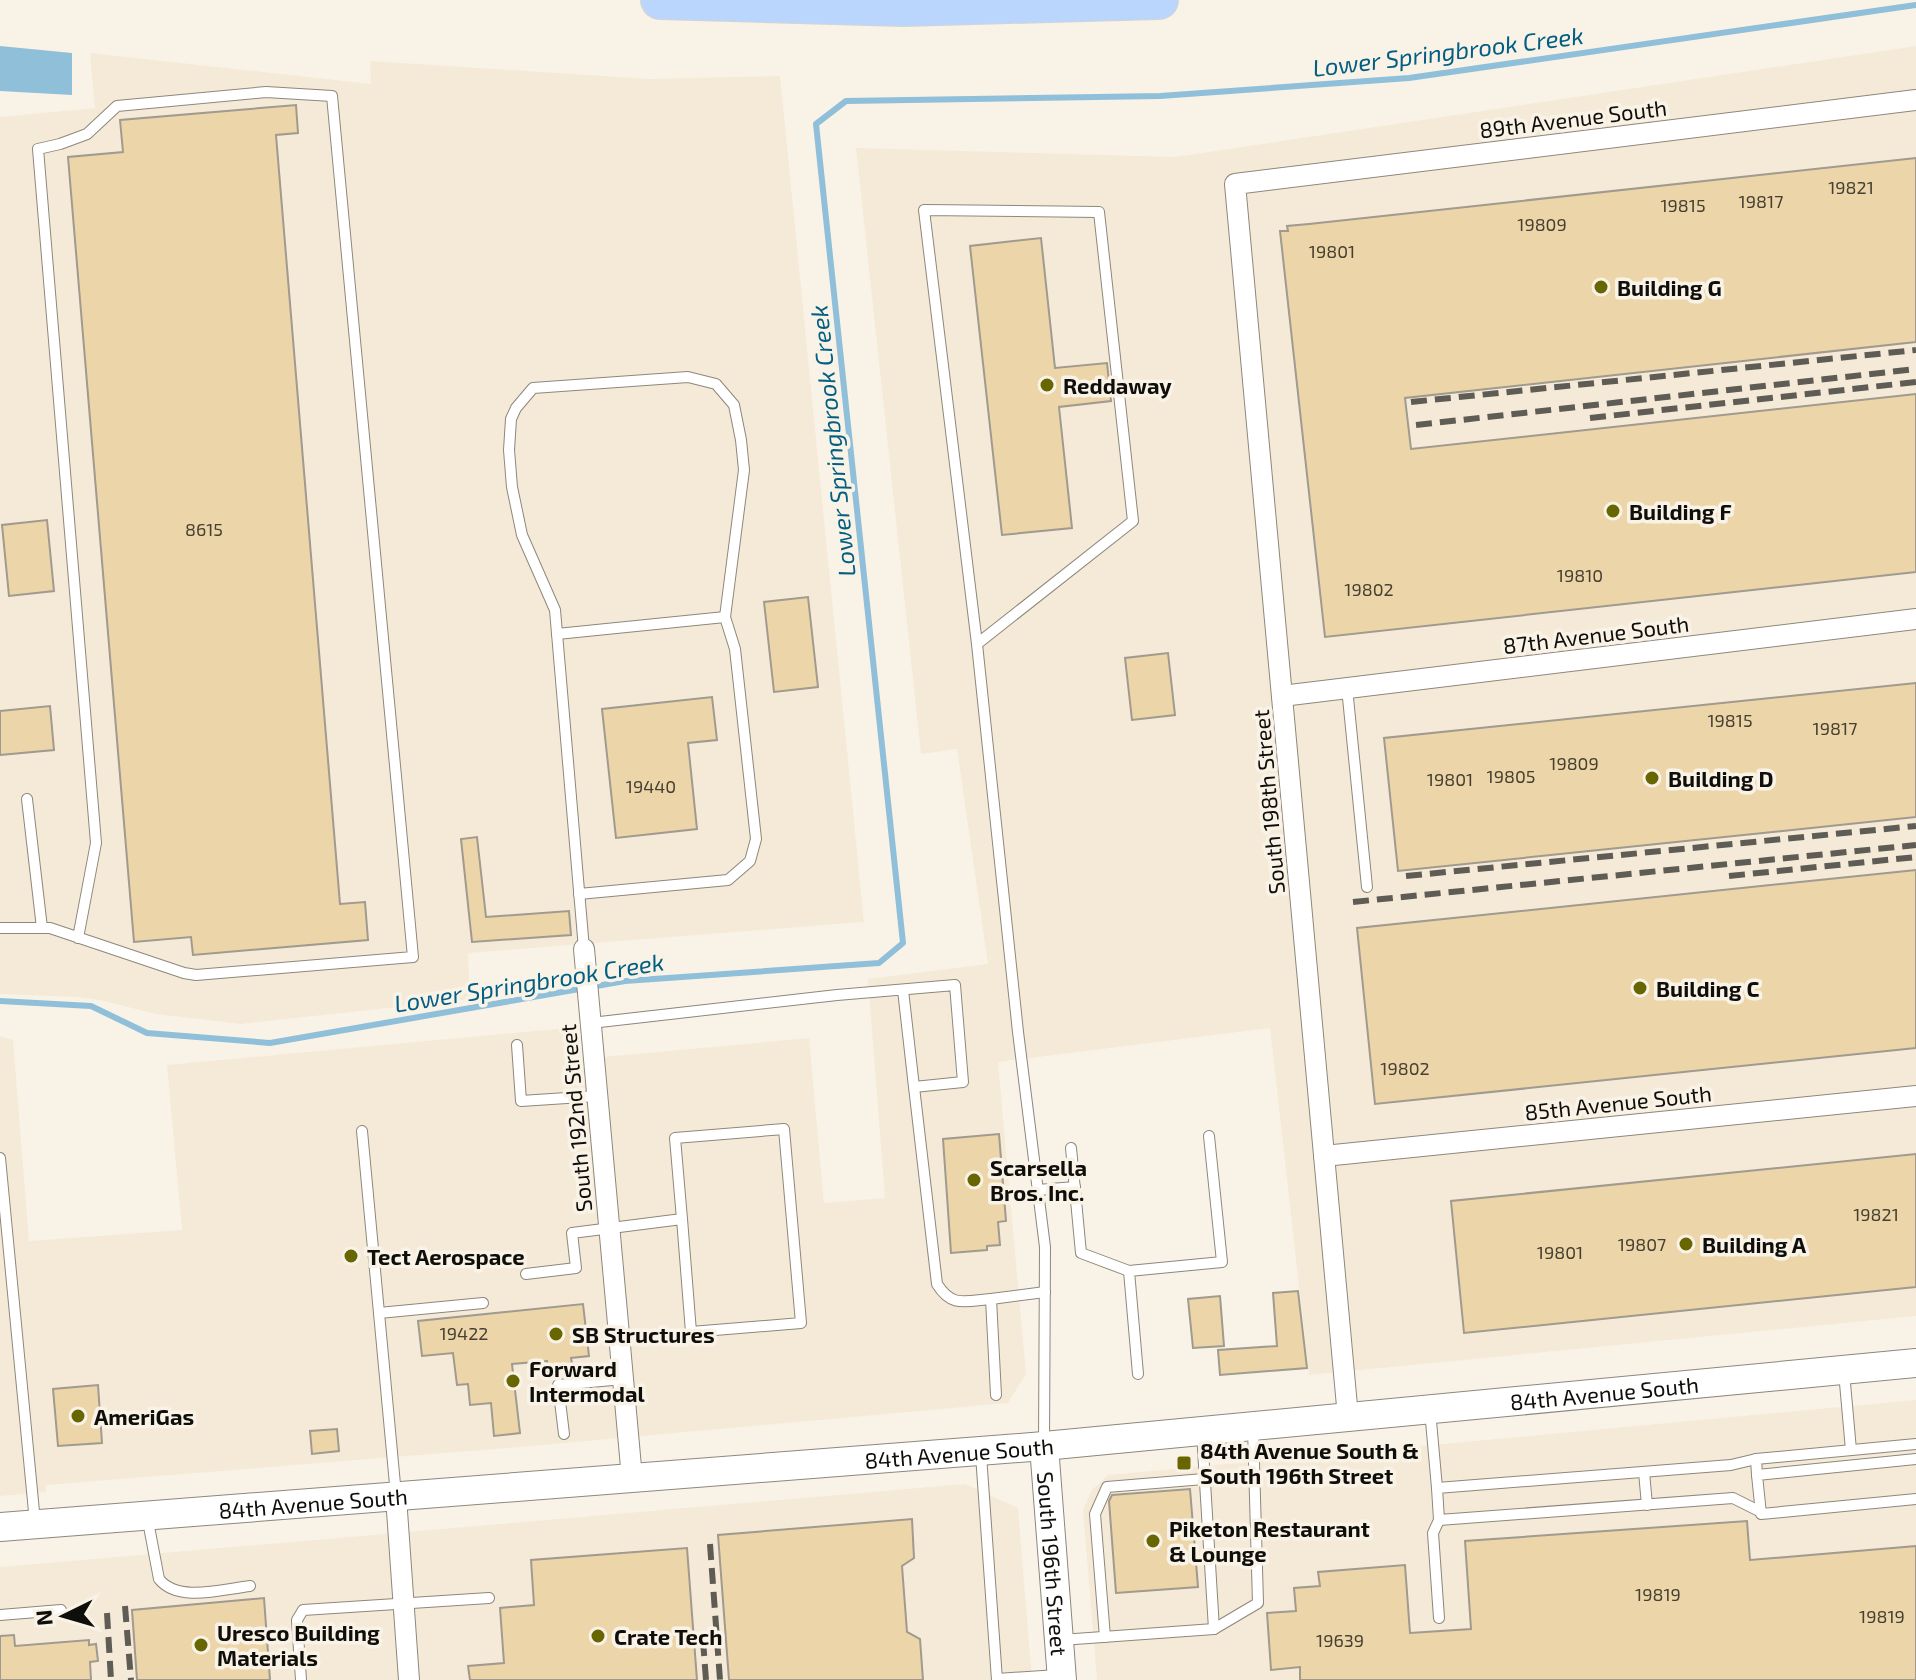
<svg xmlns="http://www.w3.org/2000/svg" width="1916" height="1680" font-family="'Exo 2',sans-serif">
  <rect width="100%" height="100%" fill="#f9f3e7"/>
  <g fill="#f5ead7">
    <path d="M1916,46V1316L1309,1375L1270,1028L998,1062L1026,1374L1008,1403L520,1447L46,1485V1492L0,1496V1036L13,1040L29,1241L182,1230L167,1065L578,1027L581,1059L809,1038L824,1203L885,1198L868,979L988,964L957,749L921,754L856,148L1175,157Z"/>
    <path d="M90,53L371,84L370,61L650,79L780,76L864,922L468,953L470,999L241,1024L156,1014L100,1000L76,997L0,994V117L95,108Z"/>
    <path d="M1916,1400V1680H1097L1083,1510L1092,1490L1108,1475Z"/>
    <path d="M965,1484L1018,1508L1032,1680H0V1567Z"/>
  </g>
  <path fill="#90bfda" d="M0,46L72,53V95L0,91Z"/>
  <g fill="none" stroke-linecap="round" stroke-linejoin="round">
    <path stroke="#90bfda" stroke-width="6" d="M0,1001L91,1006L147,1033L270,1043L625,981L879,963L903,943L816,124L846,101L1160,96L1409,78L1916,5"/>
  </g>
  <g fill="#ecd5a8" stroke="#a09a8f" stroke-width="2">
    <path d="M296,105L298,133L276,135L340,904L365,902L368,940L193,955L191,937L134,942L68,157L123,152L120,120Z"/>
    <path d="M1916,158V342L1405,398L1411,449L1916,394V572L1325,637L1280,231H1288L1287,226L1309,224Z"/>
    <path d="M1041,238L1055,368L1107,363L1111,401L1059,407L1072,528L1002,535L970,246Z"/>
    <path d="M47,520L54,591L9,596L2,525Z"/>
    <path d="M808,597L818,687L774,692L764,602Z"/>
    <path d="M1168,653L1175,715L1132,720L1125,658Z"/>
    <path d="M1916,683V817L1398,871L1384,738Z"/>
    <path d="M712,697L717,740L688,743L697,829L616,838L602,709Z"/>
    <path d="M50,706L54,750L0,755V711Z"/>
    <path d="M477,837L486,917L569,911L571,935L472,942L461,839Z"/>
    <path d="M1916,870V1048L1375,1104L1357,928Z"/>
    <path d="M999,1134L1006,1221L998,1222L1000,1245L987,1246V1250L951,1253L943,1139Z"/>
    <path d="M1916,1154V1287L1464,1333L1451,1201Z"/>
    <path d="M1298,1291L1307,1368L1220,1375L1218,1350L1277,1346L1273,1293Z"/>
    <path d="M1220,1296L1224,1346L1193,1348L1188,1299Z"/>
    <path d="M583,1304L589,1356L571,1358L573,1369L548,1371L547,1361L512,1364L520,1433L494,1436L491,1403L470,1405L468,1384L457,1385L453,1353L422,1356L418,1321Z"/>
    <path d="M98,1385L102,1443L58,1446L53,1389Z"/>
    <path d="M337,1429L339,1451L312,1454L310,1431Z"/>
    <path d="M1190,1489L1198,1587L1116,1593L1109,1501L1112,1495Z"/>
    <path d="M912,1519L914,1558L902,1566L907,1632L920,1639L923,1680H729L718,1535Z"/>
    <path d="M1747,1521L1750,1560L1916,1546V1680H1300V1667L1271,1670L1267,1613L1296,1611L1294,1588L1320,1586L1318,1572L1405,1565L1410,1633L1471,1629L1465,1541Z"/>
    <path d="M687,1548L697,1680H470L468,1666L504,1663L500,1608L534,1605L531,1560Z"/>
    <path d="M264,1598L270,1680H137L132,1610Z"/>
    <path d="M14,1635L15,1646L89,1640V1645L96,1644L98,1661L90,1662L91,1680H0V1636Z"/>
  </g>
  <g fill="none" stroke-linecap="round" stroke-linejoin="round">
    <g stroke="#8d877c" stroke-width="12">
      <g id="lane">
        <path d="M557,634L725,617L735,649L756,839L750,861L728,880L579,894"/>
        <path d="M977,644L924,210L1099,212L1133,521L977,644L1018,1032L1045,1247L1044,1444"/>
        <path d="M1347,688L1367,887"/>
        <path d="M27,799L42,928"/>
        <path d="M0,928H50L184,973L196,975L413,957L332,96L266,92L117,106L87,134L60,144L38,149L96,843L78,938"/>
        <path d="M584,949L555,610L522,535L512,487L509,450L511,419L516,408L533,388L688,377L716,384L734,405L741,440L744,470L725,617"/>
        <path d="M591,1023L837,995L955,985L963,1082L914,1087L903,990"/>
        <path d="M517,1045L521,1101L597,1096"/>
        <path d="M914,1087L937,1284C952,1308 965,1301 991,1299L996,1395"/>
        <path d="M362,1131L396,1495"/>
        <path d="M1071,1148L1081,1253L1129,1271"/>
        <path d="M0,1158L35,1522"/>
        <path d="M1038,1190L1075,1187"/>
        <path d="M526,1274L576,1268L572,1233L682,1219L675,1138L784,1129L801,1323L691,1332L682,1219"/>
        <path d="M991,1299L1045,1292"/>
        <path d="M379,1313L483,1303"/>
        <path d="M1844,1372L1851,1450"/>
        <path d="M1138,1374L1129,1271L1222,1262L1209,1136"/>
        <path d="M1430,1410L1437,1488"/>
        <path d="M1202,1433L1214,1629"/>
        <path d="M564,1434L558,1385L623,1379"/>
        <path d="M981,1455L997,1680"/>
        <path d="M1756,1459L1731,1465L1437,1488L1439,1520L1733,1498L1761,1512"/>
        <path d="M1916,1459L1757,1475L1761,1514L1916,1499"/>
        <path d="M1644,1472L1647,1505"/>
        <path d="M1757,1475L1756,1459L1916,1444"/>
        <path d="M147,1516L159,1579C178,1603 223,1589 250,1586"/>
        <path d="M0,1615L61,1610"/>
        <path d="M1439,1618L1433,1533L1439,1520"/>
        <path d="M1105,1637L1095,1514L1107,1487L1204,1479"/>
        <path d="M1061,1640L1214,1629L1258,1603L1253,1428"/>
        <path d="M997,1679L1058,1675"/>
        <path d="M301,1680L297,1620L303,1610L489,1598"/>
      </g>
    </g>
    <g stroke="#8d877c" stroke-width="22">
      <g id="street">
        <path d="M1282,696L1916,619"/>
        <path d="M584,949L632,1478"/>
        <path d="M1324,1156L1916,1096"/>
        <path d="M1348,1417L1235,184L1916,100"/>
        <path d="M396,1497L409,1680"/>
      </g>
    </g>
    <g stroke="#8d877c" stroke-width="30">
      <g id="secondary">
        <path id="s1" d="M1044,1446L1062,1680"/>
        <path id="s2" d="M0,1527L1044,1446L1916,1363"/>
      </g>
    </g>
    <g stroke="#d4d4d3" stroke-width="40">
      <path id="highway" d="M660,0L903,7L1159,0"/>
    </g>
    <use href="#lane" stroke="#fff" stroke-width="10"/>
    <use href="#street" stroke="#fff" stroke-width="20"/>
    <use href="#secondary" stroke="#fff" stroke-width="28"/>
    <use href="#highway" stroke="#bbd6fd" stroke-width="38"/>
    <g stroke="#5f5c55" stroke-width="6" stroke-dasharray="16 8" stroke-linecap="butt">
      <path d="M1411,402L1916,350"/>
      <path d="M1590,418L1916,382"/>
      <path d="M1416,425L1916,369"/>
      <path d="M1406,876L1916,826"/>
      <path d="M1729,876L1916,857"/>
      <path d="M1353,902L1916,845"/>
      <path d="M710,1544L720,1680"/>
      <path d="M125,1606L131,1680"/>
      <path d="M107,1613L111,1680"/>
      <path d="M703,1640L706,1680"/>
    </g>
  </g>
  <g fill="#686600" stroke="#f9f3e7" stroke-width="3">
    <circle cx="1601" cy="287" r="8"/>
    <circle cx="1047" cy="385" r="8"/>
    <circle cx="1613" cy="511" r="8"/>
    <circle cx="1652" cy="778" r="8"/>
    <circle cx="1640" cy="988" r="8"/>
    <circle cx="974" cy="1180" r="8"/>
    <circle cx="1686" cy="1244" r="8"/>
    <circle cx="351" cy="1256" r="8"/>
    <circle cx="556" cy="1334" r="8"/>
    <circle cx="513" cy="1381" r="8"/>
    <circle cx="78" cy="1416" r="8"/>
    <rect x="1176" y="1455" width="16" height="16" rx="4"/>
    <circle cx="1153" cy="1541" r="8"/>
    <circle cx="598" cy="1636" r="8"/>
    <circle cx="201" cy="1645" r="8"/>
  </g>
  <g text-anchor="middle" dominant-baseline="central" stroke-width="7" stroke-linejoin="round" paint-order="stroke">
    <g font-size="18" fill="#474032">
      <text x="1851" y="187">19821</text>
      <text x="1761" y="201">19817</text>
      <text x="1683" y="205">19815</text>
      <text x="1542" y="224">19809</text>
      <text x="1332" y="251">19801</text>
      <text x="204" y="529">8615</text>
      <text x="1580" y="575">19810</text>
      <text x="1369" y="589">19802</text>
      <text x="1730" y="720">19815</text>
      <text x="1835" y="728">19817</text>
      <text x="1574" y="763">19809</text>
      <text x="1511" y="776">19805</text>
      <text x="1450" y="779">19801</text>
      <text x="651" y="786">19440</text>
      <text x="1405" y="1068">19802</text>
      <text x="1876" y="1214">19821</text>
      <text x="1642" y="1244">19807</text>
      <text x="1560" y="1252">19801</text>
      <text x="464" y="1333">19422</text>
      <text x="1658" y="1594">19819</text>
      <text x="1882" y="1616">19819</text>
      <text x="1340" y="1640">19639</text>
    </g>
    <g font-size="22" fill="#100e0a" stroke="#f9f3e7">
      <text transform="translate(1573 118) rotate(-7)">89th Avenue South</text>
      <text transform="translate(1596 634) rotate(-7)">87th Avenue South</text>
      <text transform="translate(1268 802) rotate(-95)">South 198th Street</text>
      <text transform="translate(1618 1102) rotate(-6)">85th Avenue South</text>
      <text transform="translate(575 1118) rotate(-95)">South 192nd Street</text>
      <text stroke="none"><textPath href="#s2" startOffset="1610">84th Avenue South</textPath></text>
      <text stroke="none"><textPath href="#s2" startOffset="962">84th Avenue South</textPath></text>
      <text stroke="none"><textPath href="#s2" startOffset="314">84th Avenue South</textPath></text>
      <text stroke="none"><textPath href="#s1" startOffset="118">South 196th Street</textPath></text>
    </g>
    <g font-size="22" font-weight="bold" fill="#100e0a" stroke="#f9f3e7" text-anchor="start">
      <text x="1617" y="287">Building G</text>
      <text x="1063" y="385">Reddaway</text>
      <text x="1629" y="511">Building F</text>
      <text x="1668" y="778">Building D</text>
      <text x="1656" y="988">Building C</text>
      <text x="990" y="1167">Scarsella<tspan x="990" dy="25">Bros. Inc.</tspan></text>
      <text x="1702" y="1244">Building A</text>
      <text x="367" y="1256">Tect Aerospace</text>
      <text x="572" y="1334">SB Structures</text>
      <text x="529" y="1368">Forward<tspan x="529" dy="25">Intermodal</tspan></text>
      <text x="94" y="1416">AmeriGas</text>
      <text x="1200" y="1450">84th Avenue South &amp;<tspan x="1200" dy="25">South 196th Street</tspan></text>
      <text x="1169" y="1528">Piketon Restaurant<tspan x="1169" dy="25">&amp; Lounge</tspan></text>
      <text x="217" y="1632">Uresco Building<tspan x="217" dy="25">Materials</tspan></text>
      <text x="614" y="1636">Crate Tech</text>
    </g>
    <g font-size="24" font-style="italic" fill="#035e82" stroke="#f9f3e7">
      <text transform="translate(1448 51) rotate(-7)">Lower Springbrook Creek</text>
      <text transform="translate(832 441) rotate(-96)">Lower Springbrook Creek</text>
      <text transform="translate(529 982) rotate(-9)">Lower Springbrook Creek</text>
    </g>
  </g>
  <g transform="translate(64 1616) rotate(265)" stroke="#f9f3e7" stroke-width="6" paint-order="stroke">
  <path d="M0-6L14 30L0 20L-14 30Z" fill="#100e0a"/>
  <text y="-12" font-size="22" font-weight="bold" text-anchor="middle" fill="#100e0a">N</text>
  </g>
</svg>
